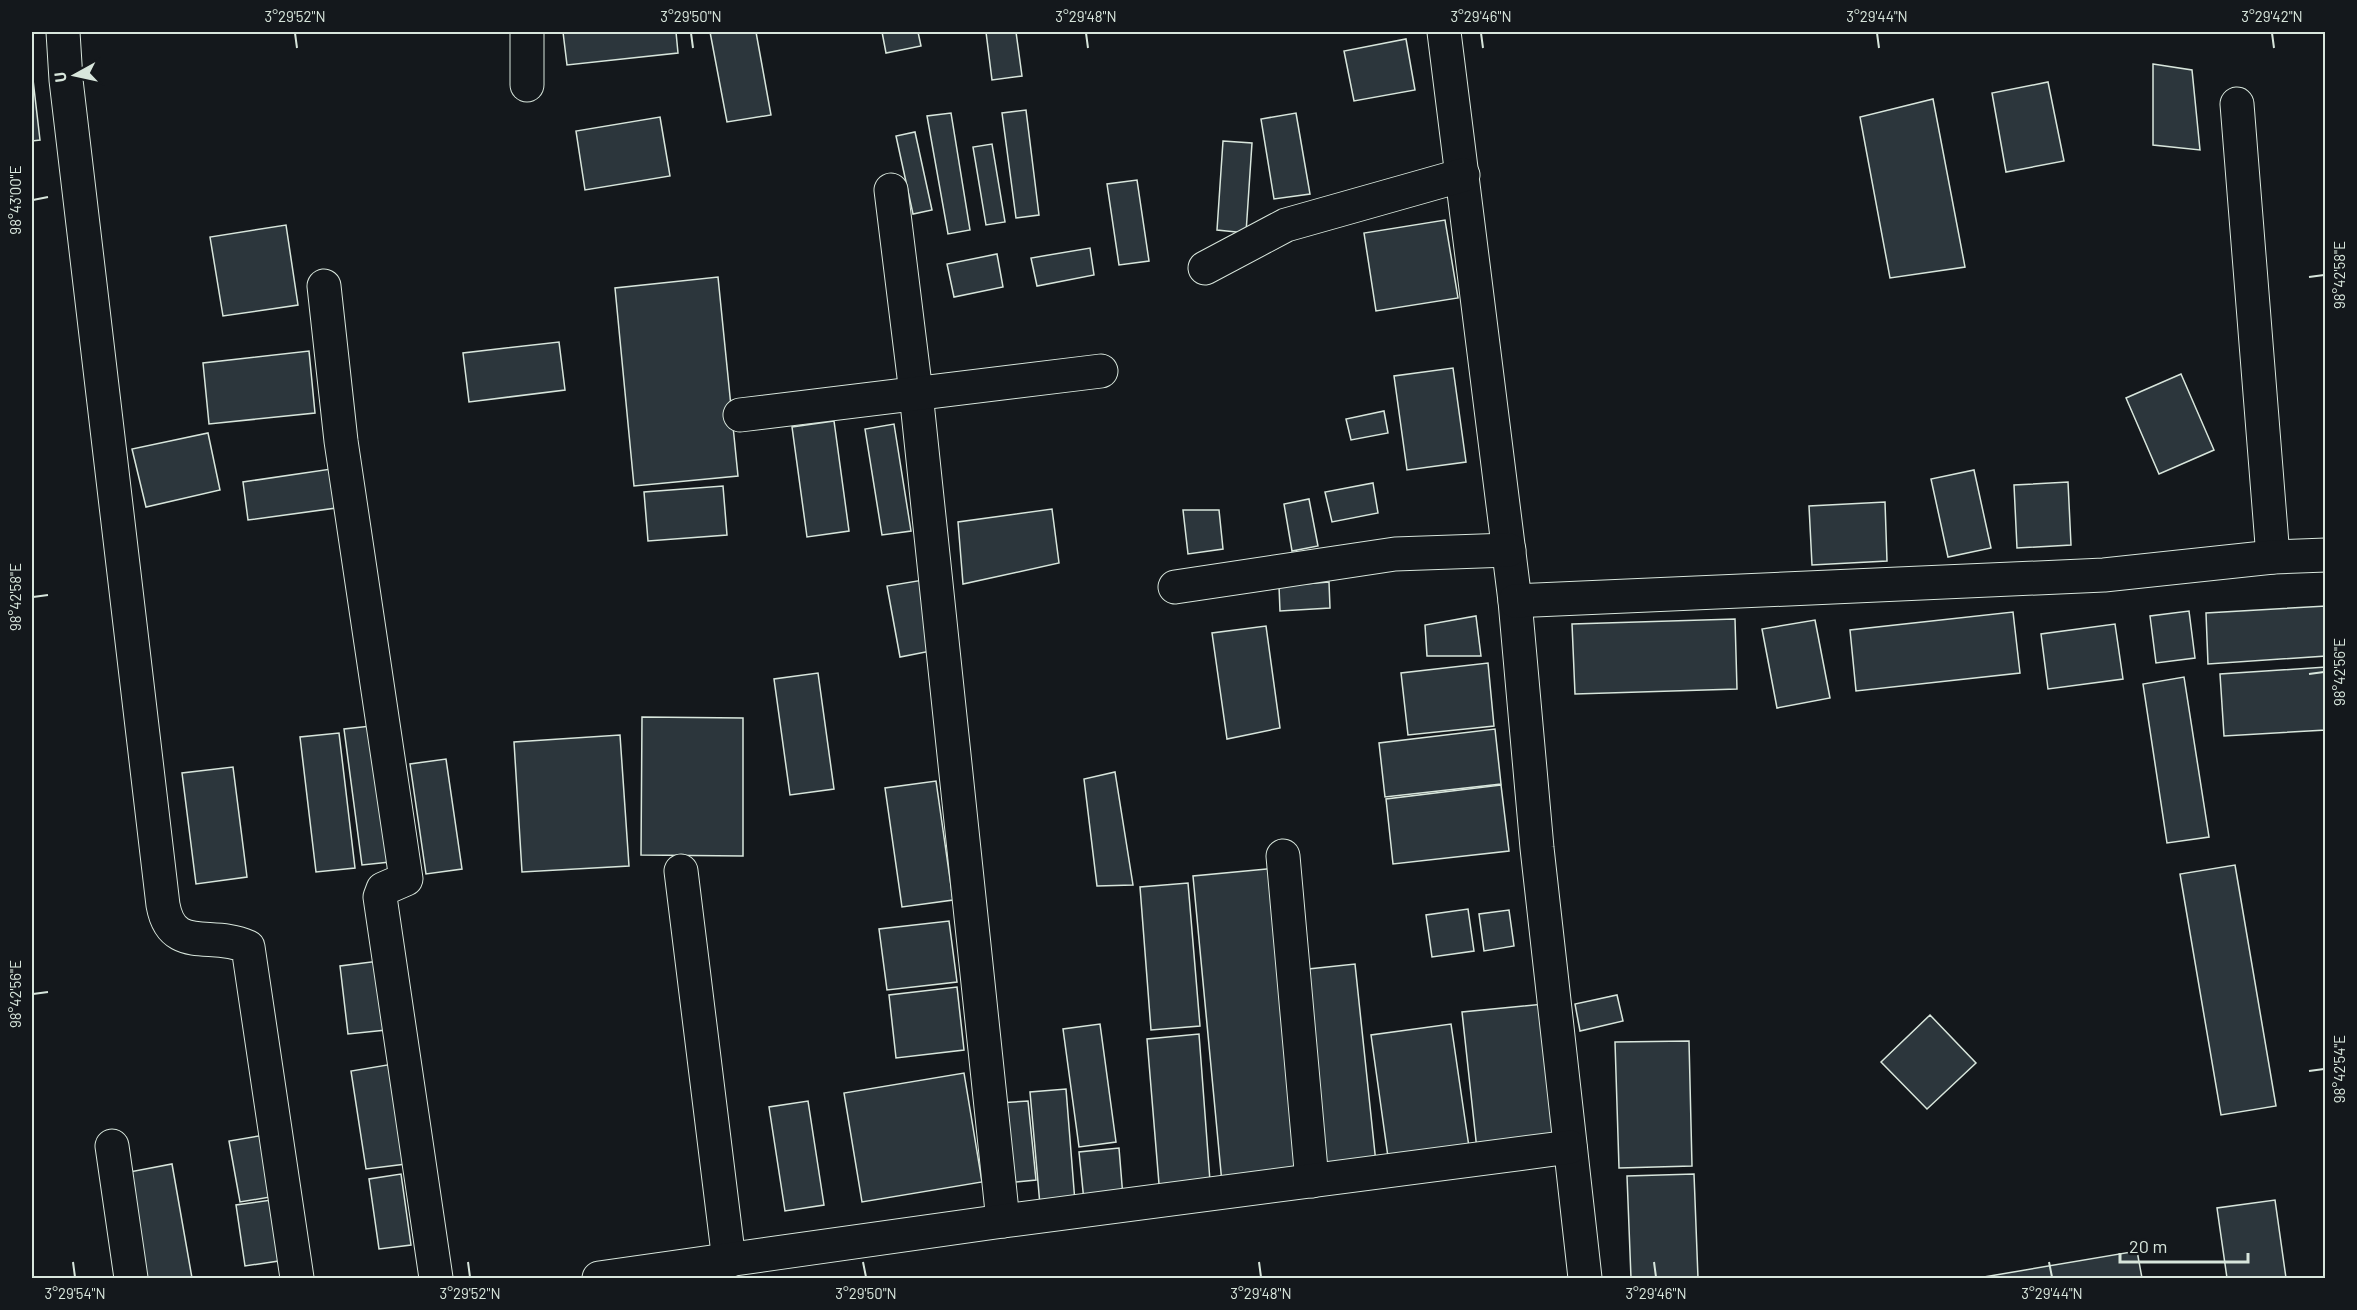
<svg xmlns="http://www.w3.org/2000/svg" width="2357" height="1310" font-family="Barlow,sans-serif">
  <rect width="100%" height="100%" fill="#14181c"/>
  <g fill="#2c363c" stroke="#d8e6dc" stroke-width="1.5">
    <path d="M563,32H676L678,53L567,65Z"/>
    <path d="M710,32H756L771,115L727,122Z"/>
    <path d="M882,32H918L921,46L886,53Z"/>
    <path d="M986,32H1016L1022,76L992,80Z"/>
    <path d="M1406,39L1415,90L1354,101L1344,51Z"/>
    <path d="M2153,64L2192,70L2200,150L2153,145Z"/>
    <path d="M32,71L40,140L32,141Z"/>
    <path d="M2048,82L2064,161L2006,172L1992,93Z"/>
    <path d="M1933,99L1965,267L1890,278L1860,117Z"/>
    <path d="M1026,110L1039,215L1016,218L1002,113Z"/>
    <path d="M951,113L970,230L948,234L927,116Z"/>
    <path d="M1296,113L1310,194L1274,199L1261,119Z"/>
    <path d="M660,117L670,176L585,190L576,131Z"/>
    <path d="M915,132L932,210L913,214L896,136Z"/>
    <path d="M1223,141L1252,143L1246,233L1217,230Z"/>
    <path d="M992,144L1005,222L986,225L973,147Z"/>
    <path d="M1137,180L1149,261L1119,265L1107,184Z"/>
    <path d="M1445,220L1458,298L1376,311L1364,233Z"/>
    <path d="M286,225L298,305L223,316L210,237Z"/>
    <path d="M1090,248L1094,275L1037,286L1031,258Z"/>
    <path d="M997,254L1003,287L954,297L947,264Z"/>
    <path d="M718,277L738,476L634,486L615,288Z"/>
    <path d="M559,342L565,390L469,402L463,353Z"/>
    <path d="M309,351L315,413L209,424L203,363Z"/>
    <path d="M1453,368L1466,462L1407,470L1394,376Z"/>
    <path d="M2181,374L2214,450L2159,474L2126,398Z"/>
    <path d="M1384,411L1388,433L1351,440L1346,419Z"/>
    <path d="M834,421L849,531L807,537L792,427Z"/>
    <path d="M894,424L911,531L882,535L865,429Z"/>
    <path d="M208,433L220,490L146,507L132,449Z"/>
    <path d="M331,469L336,508L248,520L243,482Z"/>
    <path d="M1974,470L1991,548L1948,557L1931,479Z"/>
    <path d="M2068,482L2071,545L2017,548L2014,485Z"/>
    <path d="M1373,483L1378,513L1332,522L1325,492Z"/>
    <path d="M723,486L727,535L648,541L644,492Z"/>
    <path d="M1309,499L1318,546L1292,551L1284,504Z"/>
    <path d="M1885,502L1887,561L1812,565L1809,506Z"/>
    <path d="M1052,509L1059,563L963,584L958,522Z"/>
    <path d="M1183,510H1219L1223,549L1188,554Z"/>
    <path d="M923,580L936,650L900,657L887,586Z"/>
    <path d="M1329,582L1330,608L1280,611L1279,586Z"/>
    <path d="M2326,606V656L2208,664L2206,613Z"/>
    <path d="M2189,611L2195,658L2156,663L2150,616Z"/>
    <path d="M2013,612L2020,673L1856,691L1850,630Z"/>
    <path d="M1476,616L1481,656H1427L1425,625Z"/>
    <path d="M1735,619L1737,689L1575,694L1572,624Z"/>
    <path d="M1815,620L1830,698L1777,708L1762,629Z"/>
    <path d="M2115,624L2123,679L2048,689L2041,634Z"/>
    <path d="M1266,626L1280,728L1227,739L1212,633Z"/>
    <path d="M1488,663L1494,726L1408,735L1401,673Z"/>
    <path d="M2326,667V730L2224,736L2220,674Z"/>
    <path d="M818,673L834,789L790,795L774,679Z"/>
    <path d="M2184,677L2209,837L2167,843L2143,684Z"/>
    <path d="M642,717L743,718V856L641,855Z"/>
    <path d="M371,726L390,862L362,865L344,729Z"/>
    <path d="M1495,729L1501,784L1385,797L1379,743Z"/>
    <path d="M339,733L355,868L316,872L300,737Z"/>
    <path d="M620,735L629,866L522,872L514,742Z"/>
    <path d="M446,759L462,869L426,874L410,764Z"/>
    <path d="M233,767L247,877L196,884L182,773Z"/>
    <path d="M1115,772L1133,885L1097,886L1084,779Z"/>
    <path d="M936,781L953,900L902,907L885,788Z"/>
    <path d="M1501,785L1509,851L1393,864L1386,799Z"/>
    <path d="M2235,865L2276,1106L2221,1115L2180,874Z"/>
    <path d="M1277,868L1305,1175L1222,1183L1193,876Z"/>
    <path d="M1188,883L1200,1026L1151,1030L1140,887Z"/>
    <path d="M1468,909L1474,951L1432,957L1426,915Z"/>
    <path d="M1509,910L1514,946L1484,951L1479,914Z"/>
    <path d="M949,921L957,982L887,990L879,929Z"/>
    <path d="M387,960L396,1029L348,1034L340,966Z"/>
    <path d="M1355,964L1376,1163L1318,1168L1299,970Z"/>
    <path d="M957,987L964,1050L896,1058L889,995Z"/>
    <path d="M1617,995L1623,1021L1580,1031L1575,1004Z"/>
    <path d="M1544,1004L1559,1140L1477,1150L1462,1012Z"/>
    <path d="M1930,1015L1976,1063L1927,1109L1881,1062Z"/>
    <path d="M1100,1024L1116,1142L1079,1147L1063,1029Z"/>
    <path d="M1451,1024L1469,1147L1388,1157L1371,1035Z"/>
    <path d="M1199,1034L1210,1181L1159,1184L1147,1039Z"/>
    <path d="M1689,1041L1692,1166L1619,1168L1615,1042Z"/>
    <path d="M399,1063L414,1163L366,1169L351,1071Z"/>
    <path d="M964,1073L982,1182L862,1202L844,1093Z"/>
    <path d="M1066,1089L1075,1202L1040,1205L1030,1092Z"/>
    <path d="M808,1101L824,1205L785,1211L769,1107Z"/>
    <path d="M1028,1101L1036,1180L1005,1183L998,1103Z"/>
    <path d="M265,1135L276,1196L240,1202L229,1141Z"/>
    <path d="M1119,1148L1123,1197L1084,1201L1079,1152Z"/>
    <path d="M172,1164L192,1278H142L124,1173Z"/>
    <path d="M401,1174L411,1245L379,1249L369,1179Z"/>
    <path d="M1694,1174L1698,1278H1631L1627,1176Z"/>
    <path d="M278,1199L285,1260L245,1266L236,1205Z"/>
    <path d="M2275,1200L2286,1278H2227L2217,1208Z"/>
    <path d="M2137,1251L2142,1278H1978Z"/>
  </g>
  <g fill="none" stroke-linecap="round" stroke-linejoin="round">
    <g stroke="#d8e6dc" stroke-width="35">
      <g id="street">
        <path d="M63,32L66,80L163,905C172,955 211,930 248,947L297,1278"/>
        <path d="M527,32V85"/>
        <path d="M1444,32L1515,601L1537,848L1585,1278"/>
        <path d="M2237,104L2273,557"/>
        <path d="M891,190L916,393L1003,1221"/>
        <path d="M1205,268L1286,225L1463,175"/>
        <path d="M324,286L341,441L406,879L383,889L380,897L436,1278"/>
        <path d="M740,415L1101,371"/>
        <path d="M1175,587L1395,554L1509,550"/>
        <path d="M1515,601L2104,575L2273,557L2326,555"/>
        <path d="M1283,856L1312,1181"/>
        <path d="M681,871L729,1261"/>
        <path d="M112,1146L131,1278"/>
        <path d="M599,1278L1003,1221L1570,1147"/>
      </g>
    </g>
    <use href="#street" stroke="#14181c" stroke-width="33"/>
  </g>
  <path fill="none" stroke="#d8e6dc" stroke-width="2" d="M295,33L297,48M691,33L693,48M1086,33L1088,48M1481,33L1483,48M1877,33L1879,48M2272,33L2274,48M33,200L48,197M2309,277L2324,275M33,597L48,595M2309,674L2324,672M33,994L48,992M2309,1071L2324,1069M73,1262L75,1277M468,1262L470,1277M863,1262L866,1277M1259,1262L1261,1277M1654,1262L1656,1277M2049,1262L2052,1277"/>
  <rect width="2357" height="1310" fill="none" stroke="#14181c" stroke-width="66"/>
  <g transform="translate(75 75) rotate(262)" stroke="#14181c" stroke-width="4.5" paint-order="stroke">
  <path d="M0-4.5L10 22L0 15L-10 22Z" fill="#d8e6dc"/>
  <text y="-9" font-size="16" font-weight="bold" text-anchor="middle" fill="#d8e6dc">U</text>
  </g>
  <path d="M2120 1253v9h128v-9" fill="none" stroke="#d8e6dc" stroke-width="3"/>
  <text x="2129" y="1253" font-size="18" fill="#d8e6dc" stroke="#14181c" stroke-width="4.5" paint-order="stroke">20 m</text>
  <rect x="33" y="33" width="2291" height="1244" fill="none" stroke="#d8e6dc" stroke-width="2"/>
  <g font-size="15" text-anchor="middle" fill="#d8e6dc">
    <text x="295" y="22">3°29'52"N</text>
    <text x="691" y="22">3°29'50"N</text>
    <text x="1086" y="22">3°29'48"N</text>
    <text x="1481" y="22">3°29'46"N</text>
    <text x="1877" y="22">3°29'44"N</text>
    <text x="2272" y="22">3°29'42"N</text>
    <text transform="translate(16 200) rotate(-90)" y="5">98°43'00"E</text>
    <text transform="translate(2340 275) rotate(-90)" y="5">98°42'58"E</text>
    <text transform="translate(16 597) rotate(-90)" y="5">98°42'58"E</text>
    <text transform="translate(2340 672) rotate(-90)" y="5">98°42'56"E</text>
    <text transform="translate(16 994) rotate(-90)" y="5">98°42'56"E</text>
    <text transform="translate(2340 1069) rotate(-90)" y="5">98°42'54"E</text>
    <text x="75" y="1299">3°29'54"N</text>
    <text x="470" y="1299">3°29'52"N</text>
    <text x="866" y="1299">3°29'50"N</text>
    <text x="1261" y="1299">3°29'48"N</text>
    <text x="1656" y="1299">3°29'46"N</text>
    <text x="2052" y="1299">3°29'44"N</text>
  </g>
</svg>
